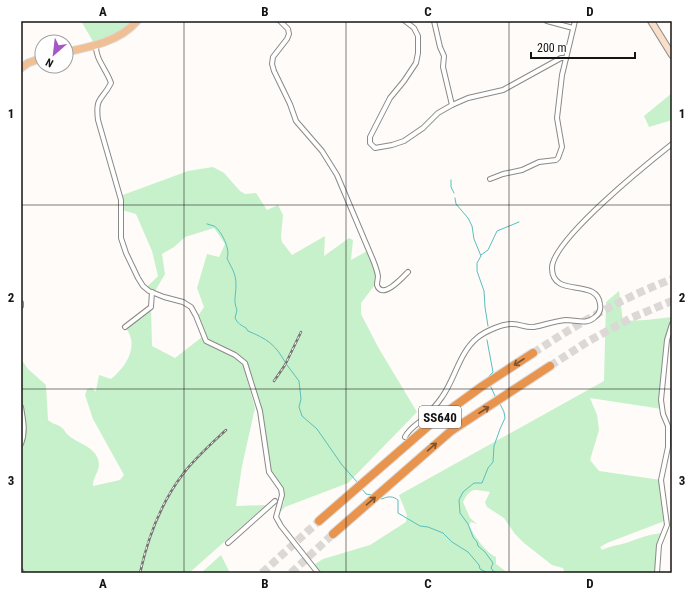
<svg xmlns="http://www.w3.org/2000/svg" width="693" height="594" font-family="'Roboto Condensed',sans-serif">
  <rect width="100%" height="100%" fill="#fefbf8"/>
  <g fill="#c7f1ca">
    <path d="M81,21H133L116,35L94,43Z"/>
    <path d="M672,93V120L649,127L644,116Z"/>
    <path d="M213,167L224,173L240,191L245,194L256,193L267,210L278,205L283,215L281,237L282,242L292,255L325,236L324,256L349,238L353,240L351,260L369,250L373,260L377,282L361,303V314L378,347L417,412L348,483L285,507L280,512L284,502V490L270,470L256,395L248,365L239,356L208,340L198,316L204,307L197,288L207,254L219,257L225,244L214,228L185,237L174,247L162,254L165,274L154,293L146,288L158,276L152,251L136,214L122,210L120,196L188,171Z"/>
    <path d="M619,291L623,321L646,320L672,317V324L667,340L662,409L590,398L597,415L599,430L590,460L599,471L661,480L667,520L607,543L600,547L602,550C610,546 618,545 626,543C640,538 649,534 664,533L659,545L657,573H565L563,568L552,565L524,543L515,534L504,518L487,507L485,502L490,492C475,490 471,486 463,502L470,518L477,524L471,522L469,525C473,534 486,553 496,557V564L508,573H318L312,566L323,559L370,545L406,522L407,515L399,495L604,381L606,302Z"/>
    <path d="M151,307L152,346L175,358L202,337C212,353 231,350 243,365L255,408L242,466L236,506L266,505L189,573H22L21,571V444L24,435L21,406V359L28,369L46,385L48,420C52,424 57,424 61,427C64,429 65,432 67,434C76,443 94,446 98,459C102,470 92,477 93,486L120,480L124,475L93,419L85,395L87,389L92,388L95,391H96L99,375L111,379C127,366 140,345 125,327Z"/>
    <path d="M221,555L230,573H201Z"/>
  </g>
  <g fill="none" stroke-linecap="round" stroke-linejoin="round">
    <g stroke="#59bebe" stroke-width="1">
      <path d="M451,180V187L454,193"/>
      <path d="M455,198L456,204L468,218L472,226L474,239L481,256L477,263V271L484,291L485,307L488,326"/>
      <path d="M207,224C209,225 212,225 214,226C221,230 231,250 227,258C231,268 236,272 236,285C236,296 233,300 237,310L235,318C238,324 241,325 246,328L248,331C267,339 275,344 285,362"/>
      <path d="M481,255L488,250L497,231L519,222"/>
      <path d="M287,365L299,381L301,399L299,407L302,416L317,429L342,465L358,483"/>
      <path d="M487,378L493,372L487,340"/>
      <path d="M490,385L496,398"/>
      <path d="M362,489L366,494L372,495"/>
      <path d="M380,498L382,499C388,496 393,496 398,500V513L420,526L428,527L443,533L452,542L468,552L479,565L480,569L488,573"/>
      <path d="M497,573L493,571L491,568L493,563L485,552L478,546L477,542L473,537L468,524L460,513L459,500L463,492L474,483H482L488,468L493,462L494,446L500,429L505,418L504,412L500,404"/>
    </g>
    <g stroke="#dbd8d6" stroke-width="8" stroke-dasharray="8 4" stroke-linecap="butt">
      <path d="M533,353C579,323 620,299 672,279"/>
      <path d="M550,366L587,342L631,318L672,301"/>
      <path d="M262,573L319,521"/>
      <path d="M291,573L333,534"/>
    </g>
    <g stroke="#8b8986" stroke-width="6">
      <g id="street">
        <path d="M280,21L288,29L289,34L287,39L273,57L272,64L274,71L290,104L296,121L322,151L337,175L373,260C375,265 377,270 378,276C378,278 377,282 377,285C382,301 404,276 408,272"/>
        <path d="M405,21L414,28L418,36V53L416,63L404,81L390,98L370,137V143L375,148L392,145L404,141L423,128L438,113L452,105L468,98L503,90L561,58H566"/>
        <path d="M434,21L440,47L444,56L443,67L452,105"/>
        <path d="M547,21L573,28"/>
        <path d="M96,45C95,59 107,70 111,83C102,101 95,96 98,120L121,200V238L126,253L138,278L143,286L149,291L164,297L183,302L191,307L196,316L206,341L235,355L245,363L260,411L269,472L281,489L282,495L276,517L281,526L318,573"/>
        <path d="M490,179L503,174L522,170L539,162L556,160L558,158L562,147L557,118L562,75L575,21"/>
        <path d="M21,303V306"/>
        <path d="M125,327L151,307L152,292"/>
        <path d="M21,407C23,420 26,431 21,444"/>
        <path d="M405,437C409,429 416,425 422,420C429,413 436,406 442,397C455,379 459,353 477,338C484,332 503,323 513,324C520,324 526,328 534,327C544,325 555,321 566,320C576,320 587,325 595,317C599,314 601,309 600,304C597,277 552,299 552,268C552,240 648,163 672,144"/>
        <path d="M228,543L275,501"/>
        <path d="M21,571L22,573"/>
        <path d="M657,573L659,545L667,525L661,480L668,447V426L663,414L661,400L667,340L672,324"/>
      </g>
    </g>
    <g stroke="#8b8986" stroke-width="8">
      <path id="secondary" d="M651,21L672,55"/>
    </g>
    <g stroke="#dad9d9" stroke-width="9">
      <g id="primary">
        <path d="M66,52C91,47 120,41 137,21"/>
        <path d="M21,68L28,63L42,58"/>
      </g>
    </g>
    <g stroke="#dad9d9" stroke-width="10">
      <g id="highway">
        <path d="M319,521L433,422L481,387L533,353"/>
        <path d="M333,534L451,431L550,366"/>
      </g>
    </g>
    <use href="#street" stroke="#fff" stroke-width="4"/>
    <use href="#secondary" stroke="#f8dfca" stroke-width="6"/>
    <use href="#primary" stroke="#f1bf94" stroke-width="7"/>
    <use href="#highway" stroke="#e8944d" stroke-width="8"/>
    <g stroke="#767472" stroke-width="2.5">
      <g id="rail">
        <path d="M274,381L285,365L301,332"/>
        <path d="M140,573C148,537 160,504 183,474C195,458 211,444 226,430"/>
      </g>
    </g>
    <use href="#rail" stroke="#fff" stroke-width="1" stroke-dasharray="3" stroke-linecap="butt"/>
  </g>
  <defs><path id="oneway-shaft" d="M-6 0H5M1.5-3L5.5 0L1.5 3" fill="none" stroke-width="1.6" stroke-linecap="round" stroke-linejoin="round"/></defs>
  <g stroke="#7e5430">
    <use href="#oneway-shaft" transform="translate(519 362) rotate(147)"/>
    <use href="#oneway-shaft" transform="translate(484 410) rotate(-33)"/>
    <use href="#oneway-shaft" transform="translate(432 447) rotate(-41)"/>
    <use href="#oneway-shaft" transform="translate(371 501) rotate(-41)"/>
  </g>
  <path fill="none" stroke="#151413" stroke-width="1" stroke-opacity="0.55" d="M184,21V573M346,21V573M509,21V573M21,205H672M21,389H672"/>
  <g text-anchor="middle" dominant-baseline="central" stroke-width="3" stroke-linejoin="round" paint-order="stroke">
    <rect fill="#fff" stroke="#5b5a5a" stroke-width="1" x="419" y="406" width="42" height="22" rx="3"/>
    <g font-size="13" font-weight="bold" fill="#151413">
      <text x="440" y="417">SS640</text>
    </g>
  </g>
  <rect width="693" height="594" fill="none" stroke="#ffffff" stroke-width="44"/>
  <g transform="translate(54 54) rotate(208)"><circle r="19" fill="#ffffff" stroke="#a1a1a1"/>
  <path d="M0-3L7 15L0 10L-7 15Z" fill="#a556c7"/>
  <text y="-6" font-size="11" font-weight="bold" text-anchor="middle" fill="#151413">N</text>
  </g>
  <path d="M531 52v6h104v-6" fill="none" stroke="#151413" stroke-width="2"/>
  <text x="537" y="52" font-size="12" fill="#151413" stroke="#ffffff" stroke-width="3" paint-order="stroke">200 m</text>
  <rect x="22" y="22" width="649" height="550" fill="none" stroke="#151413" stroke-width="1.5"/>
  <g font-size="13" text-anchor="middle" font-weight="bold" fill="#151413">
    <text x="103" y="16">A</text>
    <text x="265" y="16">B</text>
    <text x="428" y="16">C</text>
    <text x="590" y="16">D</text>
    <text x="11" y="118">1</text>
    <text x="682" y="118">1</text>
    <text x="11" y="302">2</text>
    <text x="682" y="302">2</text>
    <text x="11" y="485">3</text>
    <text x="682" y="485">3</text>
    <text x="103" y="588">A</text>
    <text x="265" y="588">B</text>
    <text x="428" y="588">C</text>
    <text x="590" y="588">D</text>
  </g>
</svg>
